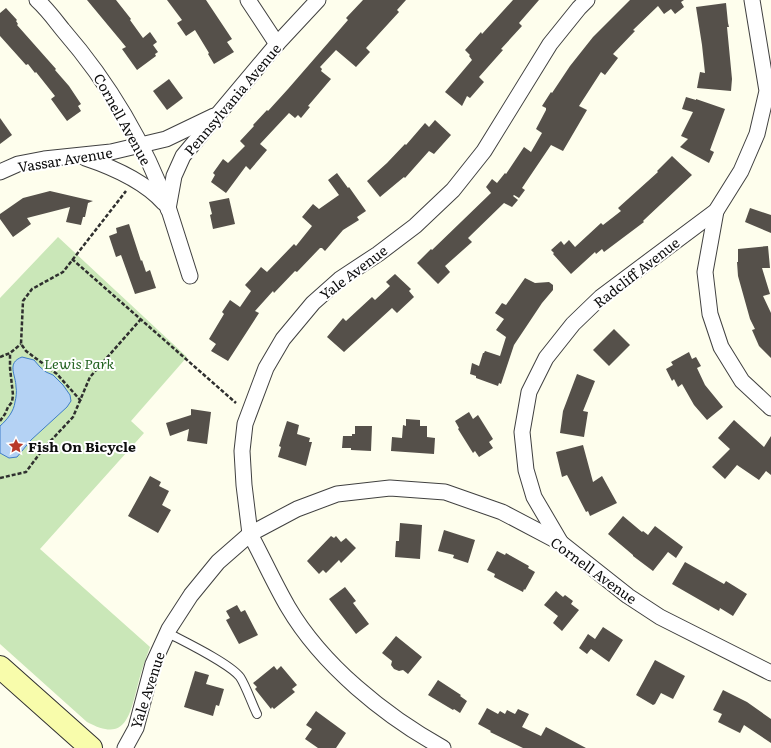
<svg xmlns="http://www.w3.org/2000/svg" width="771" height="748" font-family="Literata,serif">
  <rect width="100%" height="100%" fill="#fefeed"/>
  <path fill="#cae7b8" d="M58,237L187,357L131,421L144,433L40,549L150,647C145,661 140,674 137,688C129,719 124,742 87,722L0,644V298Z"/>
  <path fill="#b4d2f4" stroke="#3e7cc8" d="M22,357L34,360L40,367L46,372L53,375L63,385L70,395L71,401L67,407L31,440L17,457L9,458L0,453V426C7,420 14,411 15,402C16,398 17,391 16,387C16,375 6,363 22,357Z"/>
  <g fill="#55504a">
    <path d="M87,0H116L131,19L130,20L143,38L150,32L157,42L153,45L158,52L155,54L156,56L137,70L122,49L126,47Z"/>
    <path d="M167,0H206L232,39L227,42L234,52L214,64L208,54L209,53L195,30L186,36L177,23L182,20Z"/>
    <path d="M363,0H406L397,10L399,12L366,48L370,52L356,67L336,50L320,67L322,69L321,71L331,79L308,106L310,107L301,118L298,115L295,118L289,113L260,144L267,150L250,170L246,166L226,193L211,182L215,175L213,173L223,159L228,163L245,146L240,141L254,126L253,125L267,110L268,111L288,89L348,20L346,18Z"/>
    <path d="M513,0H539L519,23L522,26L501,49L503,50L479,77L484,82L470,98L467,96L462,106L445,92L472,60L469,56L470,55L465,50L481,32L482,34Z"/>
    <path d="M630,0H684L681,2L684,7L675,14L671,9L664,14L658,6L633,30L635,31L613,54L618,58L605,75L601,72L579,106L587,110L563,151L551,145L522,188L525,190L519,198L514,195L513,196L518,200L512,207L504,203L468,238L472,242L445,266L450,272L438,284L417,263L431,249L432,250L491,193L486,187L492,179L497,183L505,173L506,174L524,147L531,152L542,133L536,129L546,110V108L542,106L551,92L552,93L570,66L593,37Z"/>
    <path d="M726,3L728,23L729,27H727L732,79L731,91L697,88L700,72L705,73L702,45L696,7Z"/>
    <path d="M6,8L17,20L16,21L18,24L17,25L56,69L55,70L69,86L81,104L78,106L81,111L67,121L51,99L55,96L36,72L35,73L28,64L26,65L0,36V13Z"/>
    <path d="M169,79L183,98L167,110L153,91Z"/>
    <path d="M686,97L696,100V99L725,109L710,150L714,152L709,163L680,147L688,139L681,136L693,112L682,109Z"/>
    <path d="M0,118L12,135L0,144Z"/>
    <path d="M435,120L451,135L434,154L429,151L405,178L404,177L380,197L367,181L387,163L405,144L406,145L425,123L429,127Z"/>
    <path d="M672,156L692,175L645,219L643,221L644,222L604,252L602,249L596,254L595,252L571,274L553,254L554,253L551,250L561,241L564,245L569,240L575,247L601,223L603,225L621,211L618,208L658,172L657,171Z"/>
    <path d="M337,173L348,188L349,187L366,211L357,217L359,220L343,230L325,251L322,248H320L297,272L295,271L274,293L273,291L255,311L259,313L228,361L211,351L216,344L209,339L224,314L222,312L230,300L240,307L251,291L245,285L256,273L261,267L267,272L294,244L296,246L312,226L302,217L313,204L319,209L339,195L328,180Z"/>
    <path d="M50,191L93,201L88,203L85,217H83L81,225L66,222L70,207L27,218L31,224L13,237L0,219V214L23,198Z"/>
    <path d="M229,198L235,224L213,229L210,215L212,214L209,202Z"/>
    <path d="M750,208L771,215V233L745,222Z"/>
    <path d="M129,224L141,261L142,260L146,272L150,270L156,288L135,294L121,255L116,257L109,236L117,233L116,228Z"/>
    <path d="M768,246L770,268H762L770,294L763,296L771,313V358L759,346L752,330L755,329L750,319L738,276L737,262H738V249Z"/>
    <path d="M395,274L411,289L409,291L414,297L397,313L392,308L344,352L327,337L343,318L346,321L372,297L375,300L390,286L386,282Z"/>
    <path d="M525,278L535,283L549,282L553,285V290L542,303L514,345L501,384L499,383L498,386L476,378V376L470,374L472,363L479,366L483,353H484L485,351L500,356L506,337L496,330L504,319L495,313L502,303L506,305Z"/>
    <path d="M614,329L630,345L609,366L593,350Z"/>
    <path d="M689,352L692,359L696,357L701,366L697,368L705,385L723,407L707,420L694,405L682,384L678,387L674,379L672,381L666,369L673,365L671,362Z"/>
    <path d="M577,374L595,381L583,411L588,412L584,437L560,433L563,411Z"/>
    <path d="M191,409L211,412L207,444L187,441L189,429L170,436L166,423L191,415Z"/>
    <path d="M469,412L473,419L478,415L493,439L489,442L493,448L479,457L475,451L473,453L458,429L459,428L455,421Z"/>
    <path d="M406,419L420,420V426H427V437L435,438L434,454L391,451L392,437L402,438L403,425L406,426Z"/>
    <path d="M734,420L764,447L771,436V475L766,471L759,480L737,465L725,479L712,467L730,449L718,438Z"/>
    <path d="M287,421L299,425L297,434L310,438L309,442H312L306,466L278,457L281,447L279,446Z"/>
    <path d="M355,426H372L371,451L351,450V448H342L343,436H352V434H355Z"/>
    <path d="M583,445L593,482L602,476L617,503L590,516L588,511L586,512L567,475L562,477L556,452Z"/>
    <path d="M150,476L161,482L159,486L169,491L162,505L171,510L158,533L128,516Z"/>
    <path d="M623,516L642,532L643,531L648,535L655,526L683,547L676,558L668,552L653,571L633,556V555L608,534Z"/>
    <path d="M400,523L422,525L420,559L395,557L396,541H399Z"/>
    <path d="M444,530L475,540L468,563L453,558L454,555L438,551Z"/>
    <path d="M331,536L334,538L336,536L341,542L346,538L356,548L341,563L339,560L326,573L323,570L319,574L307,561Z"/>
    <path d="M497,551L505,555L506,553L529,566L528,568L535,572L525,590L524,589L523,592L494,577L495,574L487,570Z"/>
    <path d="M685,562L724,584L726,581L747,594L733,616L720,608L719,611L672,584Z"/>
    <path d="M345,587L356,601L353,603L369,624L356,634L329,599Z"/>
    <path d="M556,591L563,597L565,595L573,601L571,604L579,610L562,631L553,623L558,616L544,605Z"/>
    <path d="M237,605L241,612L245,610L258,635L239,644L226,620L230,618L226,611Z"/>
    <path d="M603,627L623,640L609,662L591,649L587,654L579,648L588,634L595,639Z"/>
    <path d="M396,636L422,657L408,674L403,670L399,671L394,669L391,665L392,661L382,653Z"/>
    <path d="M655,660L685,676L673,699L661,693L655,704L653,705L636,695Z"/>
    <path d="M274,666L277,670L281,666L297,685L292,689L295,692L274,709L272,707L271,709L255,689L257,687L253,683Z"/>
    <path d="M195,671L209,675L206,684L224,689L219,706L216,705L213,716L184,707Z"/>
    <path d="M438,680L461,695L460,696L467,701L460,713L454,709L453,710L428,695Z"/>
    <path d="M723,690L747,702L771,719V743L744,725L740,733L718,722L722,714L713,710Z"/>
    <path d="M487,708L498,714L500,711L505,714L507,710L515,714L518,709L529,714L522,727L541,736L546,727L586,748H523L490,732L491,731L478,724Z"/>
    <path d="M316,711L346,733L336,748H318L305,739L312,729L306,725Z"/>
  </g>
  <g fill="none" stroke-linecap="round" stroke-linejoin="round">
    <g stroke="#404040" stroke-width="10">
      <path id="lane" d="M168,633C185,642 229,663 240,677C246,686 252,704 257,714"/>
    </g>
    <g stroke="#404040" stroke-width="17">
      <g id="street">
        <path d="M37,0C47,9 55,20 63,30C109,83 145,144 169,210C176,232 183,254 190,276"/>
        <path d="M248,0L277,44"/>
        <path d="M85,158C112,167 145,182 164,203"/>
        <path d="M0,172L18,164L44,159L111,152L166,139L214,116"/>
        <path d="M168,209L174,176L183,156L277,44L318,0"/>
        <path d="M716,211L705,272L710,314L721,347L742,381L771,408"/>
        <path d="M561,543L534,497L526,470L522,432L529,392L546,358L573,324L601,297L716,211L741,171L757,134L767,91L752,0"/>
        <path d="M125,748L136,728L153,664L169,629L191,595L218,562L250,534L244,485L242,451L245,424L266,368L283,339L313,303L340,279L378,254L415,226L453,190L484,151L550,44L579,8L587,0"/>
        <path d="M443,748C385,716 322,665 288,607C274,583 263,558 250,534L297,509L337,494L390,488L445,492L502,512L561,543L628,596L660,617L771,673"/>
      </g>
    </g>
    <g stroke="#2f2f2f" stroke-width="24">
      <path id="secondary" d="M0,667L91,748"/>
    </g>
    <g stroke="#2f2f2f" stroke-width="2.5" stroke-dasharray="4 2" stroke-linecap="butt">
      <path d="M72,259L236,403"/>
      <path d="M0,357L10,353L21,344"/>
      <path d="M81,401L57,374L26,351L21,344L23,301L32,289L63,272L126,191"/>
      <path d="M0,421L5,414L8,407L12,402L13,395L10,368V353"/>
      <path d="M0,478L26,472L43,449L73,417L90,377L141,319"/>
    </g>
    <use href="#lane" stroke="#fff" stroke-width="8"/>
    <use href="#street" stroke="#fff" stroke-width="15"/>
    <use href="#secondary" stroke="#f8fcab" stroke-width="22"/>
  </g>
  <defs>
    <g id="sight-bare" transform="scale(1.2)"><path d="M0-6L1.8-2.2L6-1.7L2.9 1.2L3.7 5.4L0 3.3L-3.7 5.4L-2.9 1.2L-6-1.7L-1.8-2.2Z" fill="#b8392a" stroke="#fff" stroke-width="2.5" paint-order="stroke"/></g>
  </defs>
  <g fill-rule="evenodd">
    <use href="#sight-bare" x="16" y="446"/>
  </g>
  <g text-anchor="middle" dominant-baseline="central" stroke-width="4" stroke-linejoin="round" paint-order="stroke">
    <g font-size="14" fill="#0d0d0d" stroke="#fff">
      <text transform="translate(232 99) rotate(-50)">Pennsylvania Avenue</text>
      <text transform="translate(123 119) rotate(61)">Cornell Avenue</text>
      <text transform="translate(65 159) rotate(-9)">Vassar Avenue</text>
      <text transform="translate(353 272) rotate(-37)">Yale Avenue</text>
      <text transform="translate(636 272) rotate(-38)">Radcliff Avenue</text>
      <text transform="translate(594 570) rotate(36)">Cornell Avenue</text>
      <text transform="translate(147 690) rotate(-72)">Yale Avenue</text>
    </g>
    <g font-size="14" font-style="italic" fill="#236220" stroke="#fff">
      <text x="79" y="363">Lewis Park</text>
    </g>
    <g font-size="14" font-weight="bold" fill="#0d0d0d" stroke="#fff" text-anchor="start">
      <text x="28" y="446">Fish On Bicycle</text>
    </g>
  </g>
</svg>
